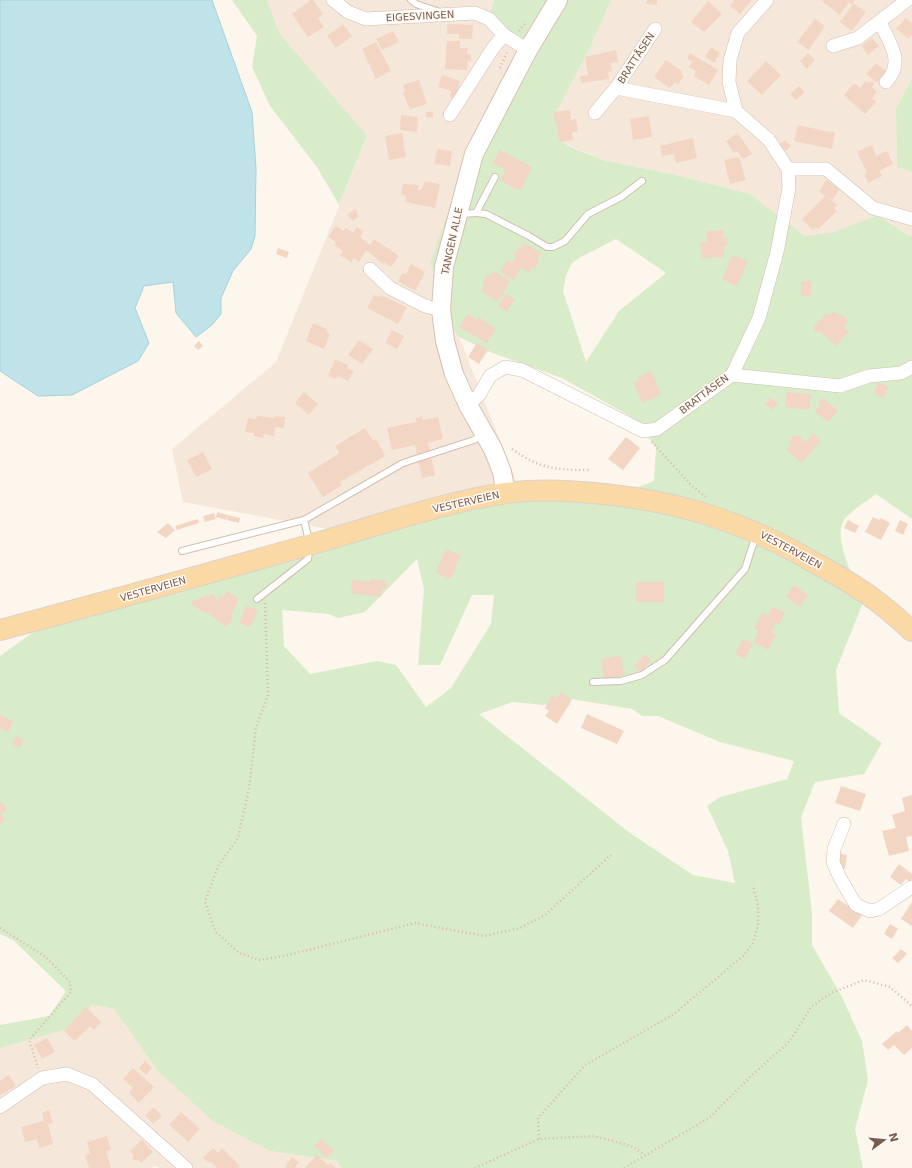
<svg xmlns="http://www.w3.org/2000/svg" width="912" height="1168" font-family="'DejaVu Sans',sans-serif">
  <rect width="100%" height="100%" fill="#fdf6ec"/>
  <g fill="#f5e8da">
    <path d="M267,0H494L491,10L524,53L430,263L521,494L360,535L183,502L172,449L276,362L367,137L278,33Z"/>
    <path d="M611,0H912V78L896,109L897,167L912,172V235L909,236L877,215L835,232L805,236L750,194L676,175L603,160L564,143L554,116L589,50Z"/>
    <path d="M93,1005L114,1009L158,1071L270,1151L337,1161L341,1168H160L155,1166L151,1168H0V1048L63,1030Z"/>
  </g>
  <g fill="#d8ecc9" fill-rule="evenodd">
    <path d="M232,0H267L279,33L367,136L339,205L317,167L270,106L252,67L257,36Z"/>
    <path d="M494,0H611L589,50L554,116L564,143L571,147L603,160L676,175L750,194L805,236L835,232L877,215L909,236L912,235V519L876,494C867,501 849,512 844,520C832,539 855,582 864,600L836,670L839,713L882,743L864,774L815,782L801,817L812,913V945L841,995L862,1041L868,1080L855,1129L863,1168H341L337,1161L270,1151L213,1121L158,1071L114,1009L93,1005L64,1030L0,1048V1025L49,1016L66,991L13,940L0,934V656L39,628L472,504L623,493L654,481L656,447L630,416L562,378L490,352L457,336L430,263L473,142L524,53L487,25ZM616,239L666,273L619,311L586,362L563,291L566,276L571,264L579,258ZM417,559L424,589L418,665H440L472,595H494L491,624L451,688L426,707L396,665L377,661L310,674L284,646L282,610L329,614L338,618L365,612ZM571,699L632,709L642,716H658L720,742L794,761L787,779L720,797L707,806L728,851L735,883L693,875L630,833L479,714L513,702L544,705Z"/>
    <path d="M912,78V172L897,167L896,109Z"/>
  </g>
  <path fill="#bfe3e8" stroke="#a5d3da" d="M0,0H212L252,112L256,168L255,236L251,249L233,271L221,298V314L212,325L196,337L176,313L173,282L144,286L135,308L149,343L138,361L72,395L38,396L0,371Z"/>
  <g fill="#f3d5c3">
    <path d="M311,0H313L323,14L318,18L324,27L308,37L292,14Z"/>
    <path d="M647,0H657V5L646,4Z"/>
    <path d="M733,0H752L740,14L730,6L734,1Z"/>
    <path d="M823,0H855L853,3L866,12L852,31L840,22L853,5L849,2L840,15L822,1Z"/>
    <path d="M708,1L722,14L704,32L691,22Z"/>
    <path d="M906,18L912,23V35L909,39L896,29Z"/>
    <path d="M815,19L825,26L809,50L797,42Z"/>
    <path d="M343,24L352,36L336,48L327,36Z"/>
    <path d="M451,24L473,25L472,39H459V34H447V25Z"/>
    <path d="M393,31L399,42L382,50L376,39Z"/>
    <path d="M872,38L879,46L868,55L861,46Z"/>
    <path d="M447,41H460V48H468L467,54H471V61H468L467,70L445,69Z"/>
    <path d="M376,42L391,71L376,79L362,49Z"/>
    <path d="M711,47L720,53L714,63L705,57Z"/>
    <path d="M616,50L618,62L610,63L612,71L608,72L609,79L581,83L580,76L588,75L585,57Z"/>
    <path d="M690,53L718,70L709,85L694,76L696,71L689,67L692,62L687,58Z"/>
    <path d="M808,53L815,60L807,69L800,61Z"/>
    <path d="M666,60L682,71L681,74L684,76L678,84L675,82L670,88L654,77Z"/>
    <path d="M766,61L781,75L762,95L747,81Z"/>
    <path d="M876,63L887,72L877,83L866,74Z"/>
    <path d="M442,75L460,81L455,99L450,97L451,91L438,87Z"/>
    <path d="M419,80L427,104L410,109L403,93L405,92L403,85Z"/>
    <path d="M866,81L868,83L871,81L875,84L872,87L877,92L872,98L876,102L865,114L844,95L854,83L860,88Z"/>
    <path d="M799,86L805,92L796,100L790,94Z"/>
    <path d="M570,110L571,120L576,119L578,131L572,132L573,140L559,142L557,124H555L553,112Z"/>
    <path d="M426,112H433V118L426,117Z"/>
    <path d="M401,115L418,117L417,132L400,130Z"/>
    <path d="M649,116L652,137L633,140L630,119Z"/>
    <path d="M798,125L835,133L832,149L794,141Z"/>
    <path d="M402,133L406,157L389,160L385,136Z"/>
    <path d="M738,133L752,154L743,159L737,151L734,153L726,141Z"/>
    <path d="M693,138L697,158L676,163L674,154L662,156L660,146Z"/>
    <path d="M785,140L791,146L786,151L779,145Z"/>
    <path d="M872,145L876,156L887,151L893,164L879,171L882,176L868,183L864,174L867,173L857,152Z"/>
    <path d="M437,149L452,151L450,166L434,164Z"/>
    <path d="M500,150L532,167L520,191L500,180L505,170L493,163Z"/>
    <path d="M739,157L746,180L730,184L724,160Z"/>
    <path d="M826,180L840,189L832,200L819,192Z"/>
    <path d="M425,181L440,184L435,208L405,202L406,196L401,194L403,184L419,185L418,190H421Z"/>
    <path d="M825,196L837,205L834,208L837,211L818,229L816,227L813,230L802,219Z"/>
    <path d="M356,209L358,217L353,221L348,216L349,213Z"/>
    <path d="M336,226L344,231L346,228L353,233L357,227L363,231L360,237L370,245L374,239L399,256L391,267L384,262L383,264L366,250L359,262L354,258L351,262L340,255L343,251L334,245L336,242L328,237Z"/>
    <path d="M723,230V239L727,238V246H724V257L702,258L700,242H707L706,231Z"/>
    <path d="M525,243L541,253L537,260L539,261L534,269L532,267L529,273L521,268L514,280L500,272L507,260L512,263L516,257L513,255L519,247L521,248Z"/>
    <path d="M278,248L289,252L287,258L276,254Z"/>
    <path d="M733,255L748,261L737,286L722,279Z"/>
    <path d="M411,264L425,272L415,291L398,281L403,273L406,274Z"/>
    <path d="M494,271L510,281L502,297L501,296L497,302L481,291L485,285L482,283L488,274L490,276Z"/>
    <rect x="801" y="281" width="10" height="15"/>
    <path d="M506,294L515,299L507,312L498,306Z"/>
    <path d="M374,295L379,297L381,295L407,307L398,324L367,308Z"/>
    <path d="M832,312L844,316L847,319L848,322L843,326L849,331L836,346L819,331L817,333L812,328L826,314L829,316Z"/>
    <path d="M468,314L477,320L478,318H480L496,329L487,343L459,327Z"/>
    <path d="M313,323L327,329L326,332L330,334L324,349L306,341Z"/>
    <path d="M392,330L404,336L397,349L385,343Z"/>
    <path d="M359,340L373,349L362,364L348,355Z"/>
    <path d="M199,341L203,346L198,350L194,346Z"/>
    <path d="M477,343L488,350L479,364L468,357Z"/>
    <path d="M335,359L348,365L347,368L354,371L348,381L338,376L336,379L328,376Z"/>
    <path d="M651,371L661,395L642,403L633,383L639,380L638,377Z"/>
    <path d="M878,383L888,386L884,398L873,394Z"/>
    <path d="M304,392L318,404L309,415L295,403Z"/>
    <path d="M787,392L811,394L809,410L785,407Z"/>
    <path d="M770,397L778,403L773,410L765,404Z"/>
    <path d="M823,398L838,411L828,422L815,411L820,405L818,403Z"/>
    <path d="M257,416L275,418V416L285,417L284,428L275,427L274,436L264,434L263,438L254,436V433L245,432L248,418L256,419Z"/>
    <path d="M422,416L423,420L438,417L443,439L428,443L435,475L422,478L415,445L392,450L387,428L416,422V418Z"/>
    <path d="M365,428L373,441L376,439L385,456L340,482L342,485L323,497L308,473L338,454L339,452L335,446Z"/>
    <path d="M813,433L821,440L802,463L786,450L791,444L789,442L794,435L796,437L798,435L806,442Z"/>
    <path d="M626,437L640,448L623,470L608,459Z"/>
    <path d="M203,452L212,469L196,477L187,460Z"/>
    <path d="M217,512L228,515L226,520L216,517Z"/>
    <path d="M214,513L216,519L205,522L203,516Z"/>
    <path d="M228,515L240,518L239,523L227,520Z"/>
    <path d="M873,517L879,520L881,518L890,523L881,540L865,532Z"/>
    <path d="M198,519L199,523L177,530L175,526Z"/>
    <path d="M848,520L859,526L855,533L844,528Z"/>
    <path d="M900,520L908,524L903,535L895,531Z"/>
    <path d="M168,523L175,530L166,538L157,532Z"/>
    <path d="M446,549L461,555L451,579L436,573Z"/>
    <path d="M371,579L387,581V586L385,589H382L381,597L351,593L352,580L370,582Z"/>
    <rect x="636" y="582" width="28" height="20"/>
    <path d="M794,585L808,595L800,607L786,597Z"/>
    <path d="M227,591L239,599L231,616L233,617L227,627L206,612L205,613L192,605V601L213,594L217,600L220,595L223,597Z"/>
    <path d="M246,606L258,610L251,627L239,623Z"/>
    <path d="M772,607L785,613L779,624L776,623L771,632L776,635L768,650L753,642L759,631L754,628L762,613L768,615Z"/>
    <path d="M743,639L753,644L745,659L735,654Z"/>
    <path d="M645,654L651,661L641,672L634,666Z"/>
    <path d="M615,656L621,657L624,676L617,677V679H604L601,659Z"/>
    <path d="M561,692L572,700L557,724L545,716L549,711L545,708L552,695L557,698Z"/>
    <path d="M587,714L624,731L617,744L581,728Z"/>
    <path d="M0,715L13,721L8,732L0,728Z"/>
    <path d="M16,736L24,740L20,748L12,744Z"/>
    <path d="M841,786L866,794L860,811L835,803Z"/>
    <path d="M912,795V836L906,837L909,851L889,856L882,831L896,828L892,815L905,811L902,798Z"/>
    <path d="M2,802L7,809L1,814L5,820L0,824V803Z"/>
    <path d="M838,853L847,855L845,869L836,868Z"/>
    <path d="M899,864L912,874V884L906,879L901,885L890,877Z"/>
    <path d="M838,899L862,915L853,928L829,911Z"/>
    <path d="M912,902V926L901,919Z"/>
    <path d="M890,924L898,929L892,939L884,934Z"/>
    <path d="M901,949L907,954L898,963L892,958Z"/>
    <path d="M86,1007L101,1022L94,1030L90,1026L75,1041L64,1031Z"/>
    <path d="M907,1025L912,1031V1048L904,1055L894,1045L888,1050L882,1044L897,1031L898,1033Z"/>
    <path d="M47,1038L55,1052L42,1059L34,1045Z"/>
    <path d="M145,1061L152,1068L146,1075L139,1068Z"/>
    <path d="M133,1068L154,1087L139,1103L129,1093L133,1088L123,1079Z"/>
    <path d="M9,1075L16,1086L0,1095V1081Z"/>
    <path d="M154,1107L162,1116L153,1124L145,1115Z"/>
    <path d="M49,1110L53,1123L48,1124L53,1144L39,1148L37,1139L25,1142L21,1127L44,1121L42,1113Z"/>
    <path d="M181,1112L200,1129L188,1142L169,1125Z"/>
    <path d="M107,1136L111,1150L106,1151L111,1168H89L85,1155L90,1154L87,1142Z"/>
    <path d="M321,1139L334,1151L327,1158L314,1146Z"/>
    <path d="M142,1140L153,1152L141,1163L137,1159L135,1161L132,1158L134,1156L130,1151Z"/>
    <path d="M213,1148L218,1153L222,1148L240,1166L238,1168H217L211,1162L209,1163L203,1158Z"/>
    <path d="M317,1155L328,1165L330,1163L336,1168H305Z"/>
    <path d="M292,1157L299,1162L295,1168H286L285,1167Z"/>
  </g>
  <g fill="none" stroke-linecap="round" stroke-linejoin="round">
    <g stroke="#d1beb0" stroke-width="8">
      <g id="service">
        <path d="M411,0L416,4L437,11"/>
        <path d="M476,213L486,214L529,236L547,247H553L565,241L588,214L621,197L642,181"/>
        <path d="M461,214L476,213L495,177"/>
        <path d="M182,551L304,520L403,463L474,440L483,434"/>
        <path d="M257,599L308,559L310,545L304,520"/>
        <path d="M593,682L621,681L642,675L665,660L745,569L756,535"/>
      </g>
    </g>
    <g stroke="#d1beb0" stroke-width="14">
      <g id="minor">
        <path d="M333,0L348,12L366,19L475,13L489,19L504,35"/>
        <path d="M880,22C890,44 905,62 886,82"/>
        <path d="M833,46L858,38L907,0"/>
        <path d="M616,88L736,111"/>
        <path d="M595,113L616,88L655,29"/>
        <path d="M450,115L493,48L504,35L528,50"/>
        <path d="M788,169H826L873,208L912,219"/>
        <path d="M370,269L390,288L425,306L441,310"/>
        <path d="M732,375L840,386L869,376L901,373L912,367"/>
        <path d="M468,405L479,395L490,376L505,367L522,370L643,431L657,429L732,375L759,318L777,252L789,188L788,169L769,140L736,111L729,82L730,60L738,33L767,0"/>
        <path d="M844,824L834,849L833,862L840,878L856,905L870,911L879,909L912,887"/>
        <path d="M0,1107L42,1078L67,1074L92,1084L186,1168"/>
      </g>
    </g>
    <g stroke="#d6c0b0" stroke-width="20">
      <path id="secondary" d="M506,493L502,472L493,449L468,405L454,374L445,341L441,310L444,267L474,154L528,50L558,0"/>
    </g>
    <g stroke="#dad1cd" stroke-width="22">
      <path id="primary" d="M0,630C103,603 206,574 309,545C374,527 439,503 506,493C535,489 564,490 593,493C676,500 746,522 817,564C837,575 857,586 875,600C888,609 900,621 912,631"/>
    </g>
    <g stroke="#d9b8a5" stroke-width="2.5" stroke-dasharray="1 3" stroke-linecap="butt">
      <path d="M519,31L526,22"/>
      <path d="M500,68L507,52"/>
      <path d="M652,442L691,485L706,497"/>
      <path d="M512,449C540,469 556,470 589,470"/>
      <path d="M265,603L268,696L256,727L249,789L238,838L218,866L205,902L216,932L239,953L260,960L284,956L415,923L484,936L520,928L545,915L611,855"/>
      <path d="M0,928L46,957L70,982L71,992L29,1040L38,1068"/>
      <path d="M539,1139L538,1118L585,1065L674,1014L743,956L753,943L758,925V906L753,885"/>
      <path d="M475,1168L539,1139L594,1136L631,1146L644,1154"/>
      <path d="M624,1168L709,1118L751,1076L790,1041L811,1007L831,993L864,980L890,987L912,1006"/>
    </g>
    <use href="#service" stroke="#fff" stroke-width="6"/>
    <use href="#minor" stroke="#fff" stroke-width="13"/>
    <use href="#secondary" stroke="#fff" stroke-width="18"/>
    <use href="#primary" stroke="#fbd9a5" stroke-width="20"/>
  </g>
  <g text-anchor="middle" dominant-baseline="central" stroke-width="3" stroke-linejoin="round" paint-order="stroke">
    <g font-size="10" fill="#7a5c4d" stroke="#fffaf3">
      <text transform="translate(420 16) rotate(-3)">EIGESVINGEN</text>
      <text transform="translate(636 58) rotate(-57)">BRATTÅSEN</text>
      <text transform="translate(452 241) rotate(-78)">TANGEN ALLE</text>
      <text transform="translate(704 394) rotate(-37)">BRATTÅSEN</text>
      <text transform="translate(466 502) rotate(-13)">VESTERVEIEN</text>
      <text transform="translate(791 550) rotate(28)">VESTERVEIEN</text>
      <text transform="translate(153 589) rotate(-16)">VESTERVEIEN</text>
    </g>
  </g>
  <g transform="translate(884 1140) rotate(74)" stroke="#fffaf3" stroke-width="3" paint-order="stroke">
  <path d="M0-3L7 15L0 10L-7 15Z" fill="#7a5c4d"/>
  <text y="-6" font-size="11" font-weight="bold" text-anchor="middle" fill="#7a5c4d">N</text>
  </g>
</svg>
